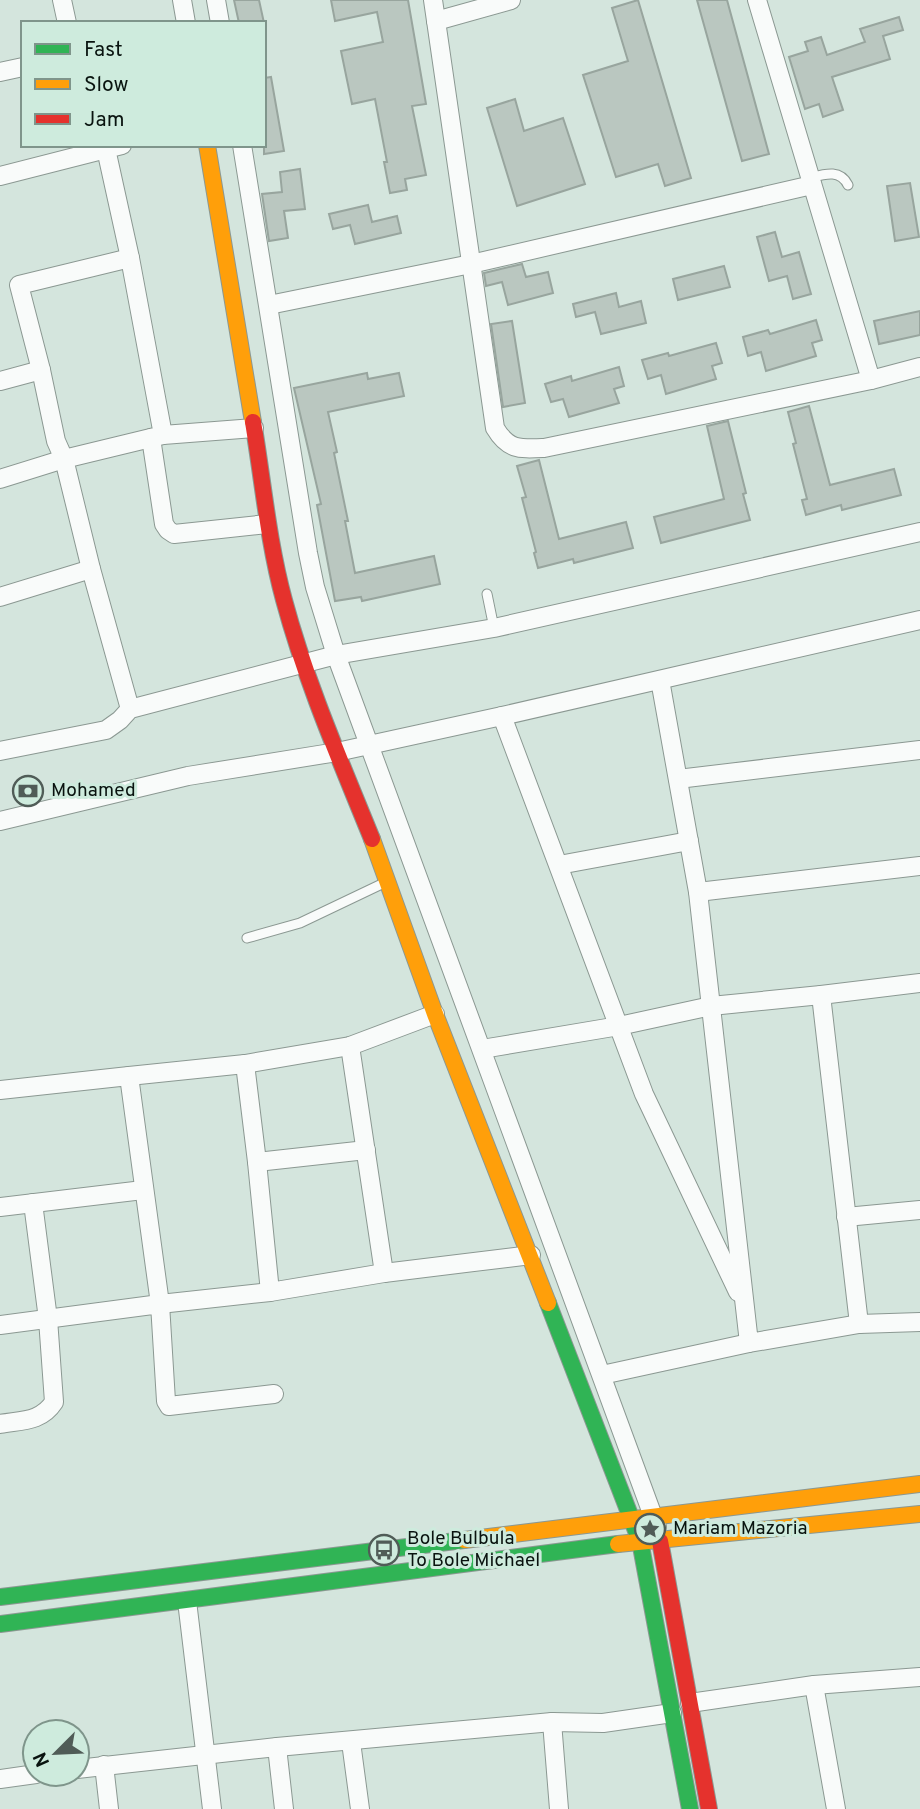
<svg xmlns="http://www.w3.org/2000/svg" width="920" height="1809" font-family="Overpass,sans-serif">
  <rect width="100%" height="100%" fill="#d4e5dd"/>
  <g fill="#bac7c0" stroke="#98a59e" stroke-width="2">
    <path d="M234,0H259L264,23H239Z"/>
    <path d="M331,0H408L426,104L412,106L426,175L405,179L407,190L390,193L384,162H387L375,99L352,104L341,51L383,42L377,12L335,21Z"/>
    <path d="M638,0L691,178L665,186L658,164L616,177L583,75L628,61L612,8Z"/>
    <path d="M697,0H727L769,154L742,161Z"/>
    <path d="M899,17L903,30L883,36L890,59L832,77L843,110L823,117L819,104L805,109L789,57L808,51L805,42L821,37L827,55L865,42L860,29Z"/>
    <path d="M271,77L284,151L264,154V78Z"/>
    <path d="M515,99L524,131L563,118L585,184L517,206L487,108Z"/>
    <path d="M300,169L305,209L284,211L288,238L269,241L262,194L282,192L280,172Z"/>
    <path d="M910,183L919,237L895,241L887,186Z"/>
    <path d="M368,205L372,222L397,216L401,233L355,244L350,225L333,229L329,214Z"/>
    <path d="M775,232L782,257L799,252L811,294L793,299L787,276L769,281L757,237Z"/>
    <path d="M522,264L526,277L548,272L553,293L508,305L502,282L486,286L484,273Z"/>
    <path d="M724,266L730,287L678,300L673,279Z"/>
    <path d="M616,293L619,307L641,301L646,323L601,334L595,312L576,317L573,304Z"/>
    <path d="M920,311V335L879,344L874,321Z"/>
    <path d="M816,320L822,340L812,343L816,356L766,371L761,352L748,356L743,337L768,330L770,334Z"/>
    <path d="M512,321L525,403L503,407L491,324Z"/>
    <path d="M716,343L722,363L712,366L716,379L666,394L661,375L648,379L642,360L668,353L669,356Z"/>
    <path d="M619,367L624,386L614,389L619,403L569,417L563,399L551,402L545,384L571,376L572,381Z"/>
    <path d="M367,373L368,379L399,373L404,396L328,412L337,452L334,453L348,521H345L355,573L434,556L440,584L362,601L361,597L335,601L317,505L321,504L294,388Z"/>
    <path d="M809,406L830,485L894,469L901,495L842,510L841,505L806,515L802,500L807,499L793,444L796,443L788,412Z"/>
    <path d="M728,421L746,493L743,494L750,520L661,543L654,517L724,499L707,426Z"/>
    <path d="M539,460L559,539L626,522L633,548L574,563L573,559L538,568L534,553L536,552L522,498L526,497L517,466Z"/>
  </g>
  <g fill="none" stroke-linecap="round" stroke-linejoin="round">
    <g stroke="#8b9892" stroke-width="11">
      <g id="lane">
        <path d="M809,178C825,174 840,169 848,185"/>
        <path d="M487,594L494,628"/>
        <path d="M247,938L300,923L386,882"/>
      </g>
    </g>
    <g stroke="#8b9892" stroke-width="20">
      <g id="street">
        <path d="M62,0L67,23"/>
        <path d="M182,0L186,23"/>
        <path d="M216,0L220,23"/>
        <path d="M433,0L495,428C508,450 519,449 544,448L871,380L920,367"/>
        <path d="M757,0L871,380"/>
        <path d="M436,21L511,0"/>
        <path d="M0,72L23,67"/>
        <path d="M122,145L106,149L130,258L163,435L64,459L91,569L130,709"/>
        <path d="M242,145L308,553L315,587L336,655L657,1527"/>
        <path d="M0,176L106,149L105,145"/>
        <path d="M269,305L471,264L812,185"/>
        <path d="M0,381L41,370"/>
        <path d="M163,435L254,428"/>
        <path d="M151,438L164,524L168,530L174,534L267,524"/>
        <path d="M0,479L64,459L56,441L41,370L19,285L130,258"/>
        <path d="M0,597L91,569"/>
        <path d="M660,680L698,892"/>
        <path d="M502,716L644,1094L738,1292"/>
        <path d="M0,751L106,730L120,720L130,709L336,655L494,628L920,532"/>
        <path d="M678,779L920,750"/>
        <path d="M0,821L188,776L337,752L502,716L920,620"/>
        <path d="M559,865L689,841"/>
        <path d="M920,866L698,892L749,1343L859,1324L920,1322"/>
        <path d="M350,1046L384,1273"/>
        <path d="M482,1049L619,1026L711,1006L821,995"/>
        <path d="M245,1064L257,1162L366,1150"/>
        <path d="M129,1076L245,1064L350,1046L435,1014"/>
        <path d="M0,1090L129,1076L160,1304L270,1292L384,1273L531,1255"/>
        <path d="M257,1162L270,1292"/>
        <path d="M0,1207L143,1190"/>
        <path d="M846,1217L920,1210"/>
        <path d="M859,1324L821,995L920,983"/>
        <path d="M0,1325L160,1304L166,1401L169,1406L274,1394"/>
        <path d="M602,1375L749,1343"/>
        <path d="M0,1424C22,1420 41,1422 54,1402L48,1319L33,1203"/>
        <path d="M187,1601L212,1809"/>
        <path d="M814,1685L836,1809"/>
        <path d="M690,1703L814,1685L920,1677"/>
        <path d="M552,1722L559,1809"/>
        <path d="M351,1742L360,1809"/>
        <path d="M277,1747L284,1809"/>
        <path d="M104,1765L109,1809"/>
        <path d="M77,1769L277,1747L552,1722L603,1723L672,1713"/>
        <path d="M0,1779L36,1774"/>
      </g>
    </g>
    <g stroke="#8b9892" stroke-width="18">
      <g id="fast">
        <path d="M548,1303L640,1541L690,1809"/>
        <path d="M0,1597L464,1540"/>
        <path d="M0,1624L618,1544"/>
      </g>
    </g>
    <g stroke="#8b9892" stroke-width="18">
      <g id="slow">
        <path d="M207,145L253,422"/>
        <path d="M372,839L435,1014L548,1303"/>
        <path d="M464,1540L920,1484"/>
        <path d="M618,1544L920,1514"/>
      </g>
    </g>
    <g stroke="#8b9892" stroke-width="18">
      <g id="jam">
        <path d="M253,422C263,481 268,541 284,600C306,682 340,760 372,839"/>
        <path d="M660,1541L709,1809"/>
      </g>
    </g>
    <use href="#lane" stroke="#f9fbfa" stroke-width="9"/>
    <use href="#street" stroke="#f9fbfa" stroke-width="18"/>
    <use href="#fast" stroke="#30b455" stroke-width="16"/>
    <use href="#slow" stroke="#ff9f0a" stroke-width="16"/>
    <use href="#jam" stroke="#e5322d" stroke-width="16"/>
  </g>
  <defs>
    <g id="bank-ring" transform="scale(1.575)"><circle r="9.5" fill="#ceebdd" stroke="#505c57" stroke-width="1.5"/><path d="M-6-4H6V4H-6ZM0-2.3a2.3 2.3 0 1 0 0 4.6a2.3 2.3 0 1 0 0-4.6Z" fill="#505c57"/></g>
    <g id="sight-ring" transform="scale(1.575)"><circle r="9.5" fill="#ceebdd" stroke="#505c57" stroke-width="1.5"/><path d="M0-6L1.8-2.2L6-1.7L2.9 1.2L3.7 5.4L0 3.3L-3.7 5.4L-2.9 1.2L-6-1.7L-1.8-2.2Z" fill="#505c57"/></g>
    <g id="bus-ring" transform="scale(1.575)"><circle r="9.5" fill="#ceebdd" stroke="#505c57" stroke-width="1.5"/><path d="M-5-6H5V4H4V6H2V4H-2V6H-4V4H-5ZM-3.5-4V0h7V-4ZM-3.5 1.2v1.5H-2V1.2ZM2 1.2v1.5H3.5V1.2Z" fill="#505c57"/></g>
  </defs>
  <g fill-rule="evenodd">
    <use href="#bank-ring" x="28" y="791"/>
    <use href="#sight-ring" x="650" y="1529"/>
    <use href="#bus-ring" x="384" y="1550"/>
  </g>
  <g text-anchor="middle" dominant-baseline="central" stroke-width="6" stroke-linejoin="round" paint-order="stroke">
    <g font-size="19" fill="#09130f" stroke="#ceebdd" text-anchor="start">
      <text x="51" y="791">Mohamed</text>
      <text x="673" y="1529">Mariam Mazoria</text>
      <text x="407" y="1539">Bole Bulbula<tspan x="407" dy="22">To Bole Michael</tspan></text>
    </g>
  </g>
  <rect x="21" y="21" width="245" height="126" fill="#ceebdd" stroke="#7f958b" stroke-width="2"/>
  <rect x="35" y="44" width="35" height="10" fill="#30b455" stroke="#7f958b" stroke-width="2"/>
  <text x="84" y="56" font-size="21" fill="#09130f">Fast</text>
  <rect x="35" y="79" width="35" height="10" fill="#ff9f0a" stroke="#7f958b" stroke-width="2"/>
  <text x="84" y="91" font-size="21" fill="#09130f">Slow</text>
  <rect x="35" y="114" width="35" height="10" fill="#e5322d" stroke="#7f958b" stroke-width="2"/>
  <text x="84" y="126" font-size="21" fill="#09130f">Jam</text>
  <g transform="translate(56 1753) rotate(246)"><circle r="33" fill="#ceebdd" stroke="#7f958b" stroke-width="2"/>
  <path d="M0-5L12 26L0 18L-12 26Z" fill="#505c57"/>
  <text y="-10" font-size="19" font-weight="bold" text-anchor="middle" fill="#09130f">N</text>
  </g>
</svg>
